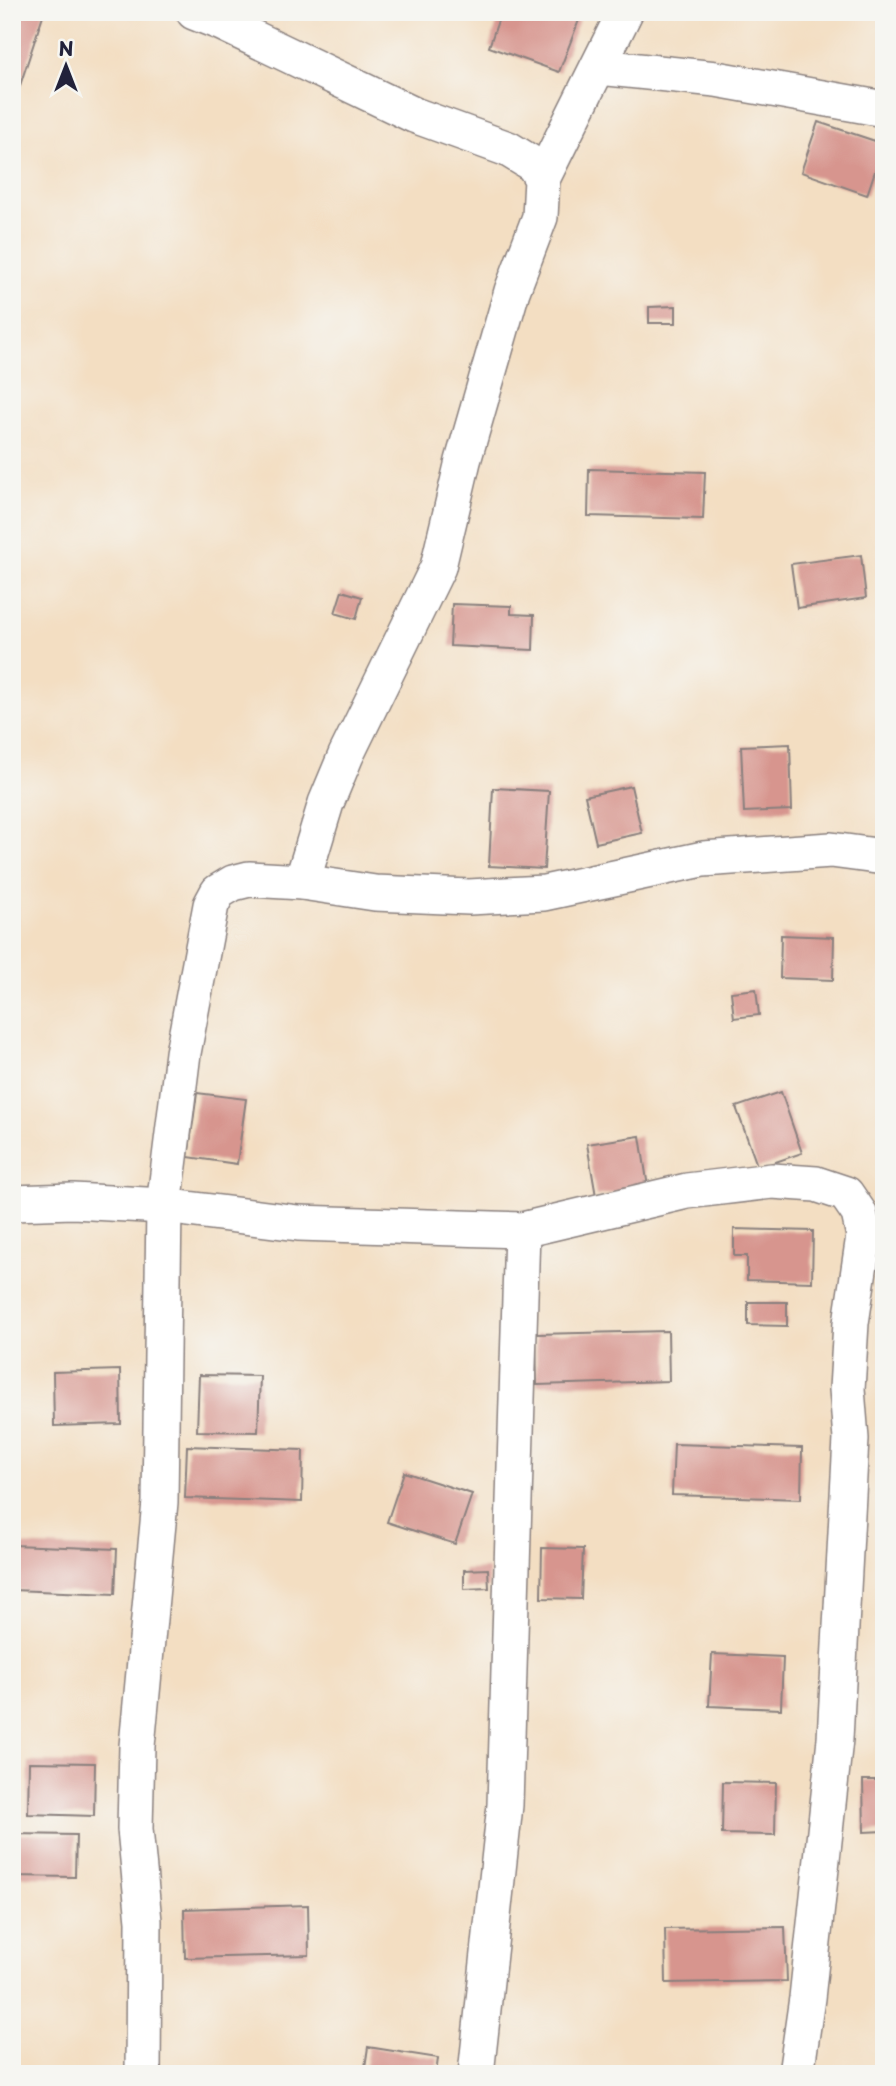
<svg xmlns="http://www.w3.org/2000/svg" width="896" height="2086" font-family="'Playpen Sans',sans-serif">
  <rect width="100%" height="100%" fill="#f6f6f2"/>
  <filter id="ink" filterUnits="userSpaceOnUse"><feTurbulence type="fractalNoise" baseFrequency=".0143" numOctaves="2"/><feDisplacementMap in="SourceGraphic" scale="14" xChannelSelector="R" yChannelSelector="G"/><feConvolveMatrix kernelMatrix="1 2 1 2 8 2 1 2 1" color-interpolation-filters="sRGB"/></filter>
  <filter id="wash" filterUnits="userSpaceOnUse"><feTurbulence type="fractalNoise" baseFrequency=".00686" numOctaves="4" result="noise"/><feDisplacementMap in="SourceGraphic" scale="28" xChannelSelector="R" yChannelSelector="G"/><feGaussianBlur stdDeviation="1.57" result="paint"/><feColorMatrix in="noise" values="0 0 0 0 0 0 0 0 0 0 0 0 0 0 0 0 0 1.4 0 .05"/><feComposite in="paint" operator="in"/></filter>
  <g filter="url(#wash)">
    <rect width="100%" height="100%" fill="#f3dec2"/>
    <g id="blocks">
      <g fill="#d7958e">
        <path d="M12,12H44L13,107L12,106Z"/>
        <path d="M501,12H557L579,20L559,72L489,47Z"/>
        <path d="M818,122L884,144L867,195L801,172Z"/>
        <path d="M676,306V323H649V307Z"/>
        <path d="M589,469L705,472L703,519L588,516Z"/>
        <path d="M861,555L866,598L797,608L791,564Z"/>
        <path d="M342,591L362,597L356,619L335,613Z"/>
        <path d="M452,604L511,606V614L534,615L533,650L450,646Z"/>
        <path d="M790,744L792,810L744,812L741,746Z"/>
        <path d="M631,786L642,833L596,843L585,796Z"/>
        <path d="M493,788L549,791L544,869L489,866Z"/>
        <path d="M12,905L18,906L16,957H12Z"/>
        <path d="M781,935L834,937L833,980L780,978Z"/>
        <path d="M756,989L759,1015L734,1018L731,992Z"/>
        <path d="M781,1092L802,1153L758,1168L736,1107Z"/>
        <path d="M197,1093L246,1099L237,1164L188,1157Z"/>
        <path d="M640,1136L648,1187L596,1196L587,1144Z"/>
        <path d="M734,1229L813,1231L812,1282L747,1280V1256H734Z"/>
        <path d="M748,1302H787V1326L748,1325Z"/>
        <path d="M668,1331L669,1381L537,1385L536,1334Z"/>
        <path d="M120,1370L121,1424L54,1426L53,1372Z"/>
        <path d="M199,1375L260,1376L258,1432L197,1431Z"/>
        <path d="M674,1444L802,1448L801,1499L672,1495Z"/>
        <path d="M187,1446L303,1450L302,1502L185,1498Z"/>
        <path d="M404,1472L472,1494L455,1544L387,1522Z"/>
        <rect x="879" y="1482" width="5" height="18"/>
        <path d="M12,1545L117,1549L115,1594L12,1590Z"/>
        <path d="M542,1548L583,1549L581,1599L541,1598Z"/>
        <path d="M488,1569L489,1588L464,1589V1570Z"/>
        <path d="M712,1654L783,1657L781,1709L709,1706Z"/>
        <path d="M29,1762L95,1763L94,1816L28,1814Z"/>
        <path d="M863,1780H884V1831L864,1832Z"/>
        <path d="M723,1782L776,1783L775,1835L722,1834Z"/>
        <path d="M12,1834L76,1835L75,1877L12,1876Z"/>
        <path d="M308,1905L309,1955L185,1958L184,1909Z"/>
        <path d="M785,1927L787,1981L666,1983L665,1929Z"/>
        <path d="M368,2047L438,2058L436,2074H364Z"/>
      </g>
    </g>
  </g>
  <g filter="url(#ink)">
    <use href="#blocks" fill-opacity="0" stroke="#8a807e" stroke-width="2"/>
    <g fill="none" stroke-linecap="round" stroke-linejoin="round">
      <g stroke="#8a807e" stroke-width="38">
        <g id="street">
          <path d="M194,12L222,23L414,115L508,149L534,165L542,179L540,217L512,291L463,461L438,567L346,755L326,803L302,882"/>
          <path d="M599,67L716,79L884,109"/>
          <path d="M542,179L625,12"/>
          <path d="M12,1203L73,1201L164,1206L298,1223L522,1230L687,1191L772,1181L816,1184L846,1194L859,1213L864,1236L851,1323L847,1389L851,1439L835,1739L807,1998L796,2074"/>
          <path d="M143,2074L144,1921L135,1829L137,1746L160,1502L164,1206L183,1053L211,905L218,892L233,883L249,879L302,882L375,893L469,897L544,893L703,859L831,850L884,857"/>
          <path d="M476,2074L505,1805L522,1230"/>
        </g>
      </g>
      <use href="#street" stroke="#fff" stroke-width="35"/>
    </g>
  </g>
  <rect width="896" height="2086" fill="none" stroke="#f6f6f2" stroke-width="42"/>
  <g transform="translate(66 66)" stroke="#f6f6f2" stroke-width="5" paint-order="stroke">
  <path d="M0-5L12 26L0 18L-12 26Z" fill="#22223b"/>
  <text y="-10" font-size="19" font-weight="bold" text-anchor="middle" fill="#22223b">N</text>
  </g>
</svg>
